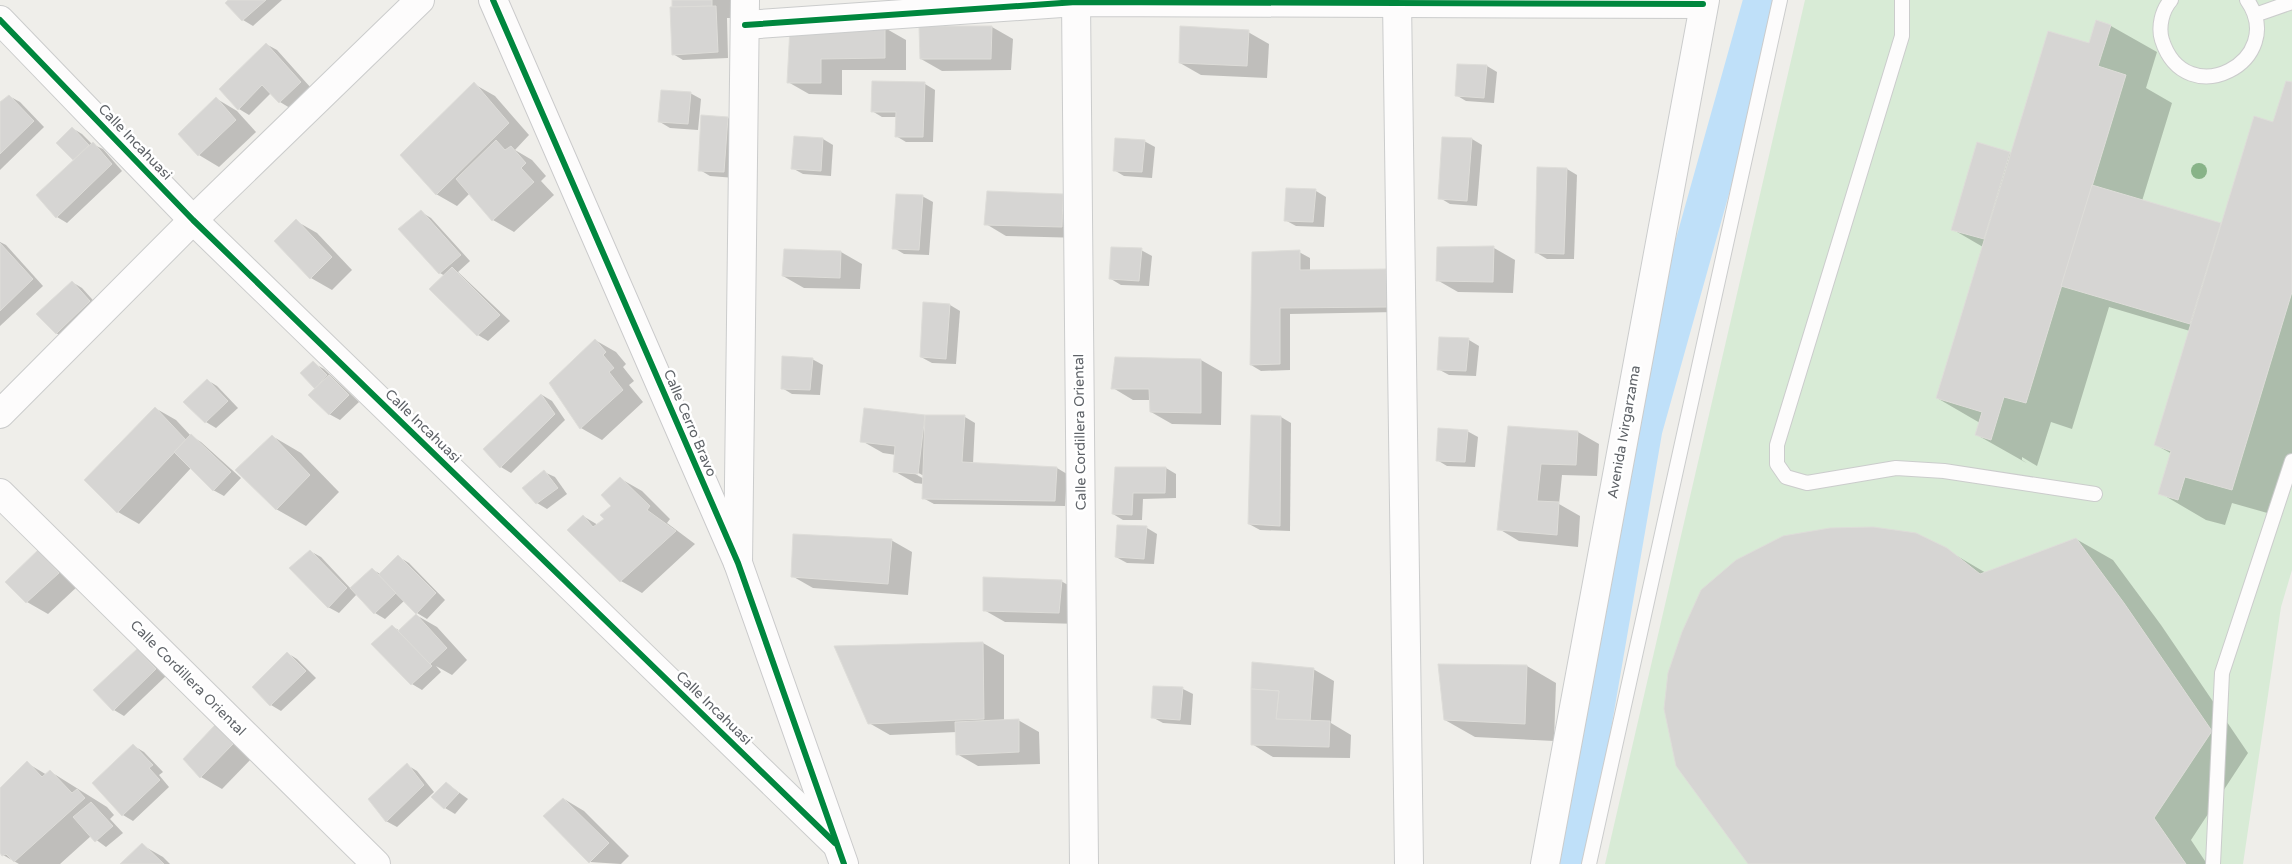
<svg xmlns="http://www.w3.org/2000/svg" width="2292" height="864" font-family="'Varela Round',sans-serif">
  <rect width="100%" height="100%" fill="#efeeea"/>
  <path fill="#d8ebd6" d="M1805,0H2292V570L2281,607L2243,864H1605Z"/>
  <g fill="#0003" fill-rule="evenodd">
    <path d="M230,0H282L253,26L243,20L227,3Z"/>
    <path d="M674,0H733V18H727L728,58L683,60L673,54Z"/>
    <path d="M2097,22L2111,26L2157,52L2146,88L2172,103L2142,201L2222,225L2292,83V471L2278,516L2232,503L2225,525L2206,520L2160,493L2172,454L2156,445L2190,331L2109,307L2072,429L2051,422L2037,466L2022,457V460L2027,463L2023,461L1977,435L1980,423L1937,398L1983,247L1952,229L1978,144L2011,153L2090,44Z"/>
    <path d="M992,27L1013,39L1011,70L942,71L921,59Z"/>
    <path d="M885,28L906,40V70H842V95L809,94L788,82L791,29Z"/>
    <path d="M1248,32L1269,44L1267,78L1201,75L1180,63Z"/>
    <path d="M266,44L277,50L311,88L290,108L280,102L271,93L249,115L239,109Z"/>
    <path d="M1487,66L1497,72L1494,103L1466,101L1456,95Z"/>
    <path d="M474,84L495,96L529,135L515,150L532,160L546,176L541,181L554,195L514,232L493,220L470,193L457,206L436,194Z"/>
    <path d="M925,84L935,90L933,142H906L896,136L897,117H882L872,111Z"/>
    <path d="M690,93L701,99L698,130L670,128L660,122Z"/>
    <path d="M9,96L20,102L44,127L0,170V104Z"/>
    <path d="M217,99L237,111L256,132L219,167L199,155Z"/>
    <path d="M728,118L738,124L735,178L710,176L700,170Z"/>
    <path d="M72,128L82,134L92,144L103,149L122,171L67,223L57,217L75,160L58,143Z"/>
    <path d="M795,138L823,139L833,145L831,176L803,174L792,168Z"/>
    <path d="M1472,139L1482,145L1477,206L1450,204L1440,198Z"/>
    <path d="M1144,141L1155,147L1152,178L1124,176L1114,170Z"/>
    <path d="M1567,169L1577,175L1574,259H1547L1537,253Z"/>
    <path d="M1316,191L1326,197L1324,227L1296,226L1285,220Z"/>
    <path d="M1063,195L1084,207L1082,238L1006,236L986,224Z"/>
    <path d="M922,196L933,202L929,255L904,254L894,248Z"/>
    <path d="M421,212L431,218L470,261L458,272L510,321L488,341L478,335L445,276L440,273Z"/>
    <path d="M296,221L317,233L352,270L332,290L311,278Z"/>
    <path d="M0,242L6,245L43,286L0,326Z"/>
    <path d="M1494,248L1515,260L1513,293L1458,292L1437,280Z"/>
    <path d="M1141,250L1152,256L1149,286L1121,285L1111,279Z"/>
    <path d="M841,252L862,264L860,289L804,288L783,276Z"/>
    <path d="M1299,252L1310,258V271H1385L1396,277L1397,312L1290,314V370L1261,371L1251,365Z"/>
    <path d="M72,282L82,288L100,308L67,339L56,333Z"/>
    <path d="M950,305L960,311L956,364L932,363L921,357Z"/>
    <path d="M1440,339L1469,340L1479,346L1476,376L1449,375L1438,369Z"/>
    <path d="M595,340L616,352L626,364L623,367L634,381L629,385L643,402L602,440L581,428L551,383Z"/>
    <path d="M812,359L823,365L820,395L792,394L782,388Z"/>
    <path d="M1201,360L1222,372L1221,425L1172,424L1151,412V400H1133L1113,388Z"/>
    <path d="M313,363L324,369L359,402L340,420L329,414L317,389Z"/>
    <path d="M207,380L217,386L238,408L216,428L206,422L185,402Z"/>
    <path d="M542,395L552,401L565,420L511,473L501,467Z"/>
    <path d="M155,408L176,420L191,436L201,442L241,478L224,496L213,490L191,468L139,524L118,512Z"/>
    <path d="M865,410L925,417H965L975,423L973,464L1057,468L1067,474L1065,506L934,504L923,498L924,484L915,483L894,471L896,455L883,453L862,441ZM913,470L924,476V479L912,472Z"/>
    <path d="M1281,417L1291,423L1290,531L1260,530L1249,524Z"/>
    <path d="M1509,428L1578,432L1599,444L1597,476L1562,475L1559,504L1580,516L1578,547L1519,541L1499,529Z"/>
    <path d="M1467,431L1478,437L1475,467L1447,466L1437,460Z"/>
    <path d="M272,436L301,453L339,492L306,526L276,509Z"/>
    <path d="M1116,468H1166L1176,474V498L1143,499L1142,520H1123L1113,514Z"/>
    <path d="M544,472L555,477L567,494L547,509L537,503Z"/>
    <path d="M621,479L642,491L670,519L667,523L695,544L642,593L621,581L583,516L598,525L605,519L612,506Z"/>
    <path d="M1147,528L1157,534L1154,564L1127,563L1116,557Z"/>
    <path d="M2076,539L2113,560L2161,625L2248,753L2191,840L2207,864H1749L1947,550L1986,573Z"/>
    <path d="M891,540L912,552L908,595L813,588L792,576Z"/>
    <path d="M310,551L321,557L351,589L372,569L380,574L399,557L409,563L445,600L427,619L417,613L405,600L385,619L375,613L357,594L339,613L328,607Z"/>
    <path d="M38,552L59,564L79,585L48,614L27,602L7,582Z"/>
    <path d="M1061,581L1082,593L1080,624L1005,622L984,610Z"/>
    <path d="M416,615L437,627L467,660L452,675L436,666L441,672L422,690L412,684L373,645L392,626L400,631Z"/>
    <path d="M983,643L1004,655V721L1018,720L1039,732L1040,764L978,766L957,754V732L890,735L869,723Z"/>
    <path d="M137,650L148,656L166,676L124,716L114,710Z"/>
    <path d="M287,653L297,659L316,678L281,711L271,705L254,687Z"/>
    <path d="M1527,666L1556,683L1554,741L1475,737L1445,720Z"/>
    <path d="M1313,669L1334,681L1331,723L1351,735L1350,758L1273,757L1252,744Z"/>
    <path d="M1154,687L1183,689L1193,694L1191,725L1163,723L1152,717Z"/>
    <path d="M216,727L236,739L253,757L222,789L201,777Z"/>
    <path d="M134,746L144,752L163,772L159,775L169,787L133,821L123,815Z"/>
    <path d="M27,763L47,775L51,772L107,807L114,815L110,819L123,833L106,847L91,836L60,864H19L3,855L0,852V790Z"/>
    <path d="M407,765L417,771L434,792L397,827L386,821Z"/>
    <path d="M446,783L468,799L455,814L445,808Z"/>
    <path d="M564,799L584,811L629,856L621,864L590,862Z"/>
    <path d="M142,845L163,857L170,864H122Z"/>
  </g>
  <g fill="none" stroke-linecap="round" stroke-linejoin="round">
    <path stroke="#bfe0f9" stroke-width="39" d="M1568,864L1643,429L1763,0"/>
  </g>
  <g fill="#d6d5d3" stroke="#deddd9">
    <path d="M228,0H266L242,21L225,3Z"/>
    <path d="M672,0H712V6L672,7Z"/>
    <path d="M716,6L718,52L672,55L670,7Z"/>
    <path d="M2096,20L2111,25L2098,66L2126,75L2026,403L2004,397L1991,440L1975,435L1982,412L1936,398L2048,31L2089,43Z"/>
    <path d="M919,26H992L991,59H920Z"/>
    <path d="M1180,26L1249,30L1247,66L1179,63Z"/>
    <path d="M885,27V58L821,59V83H787L790,28Z"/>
    <path d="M266,43L301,82L279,103L262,85L238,110L219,89Z"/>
    <path d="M1457,64L1487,65L1484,98L1455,96Z"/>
    <path d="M872,81L925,82L923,137H895L896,112H871Z"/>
    <path d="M2286,81L2292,82V292L2232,490L2185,477L2178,500L2158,494L2171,451L2154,445L2254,116L2273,122Z"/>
    <path d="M474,82L509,123L436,195L400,155Z"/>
    <path d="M661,90L691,92L688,124L658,122Z"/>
    <path d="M9,95L34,121L0,154V102Z"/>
    <path d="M216,97L236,120L198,156L178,134Z"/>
    <path d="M701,115L728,117L724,172L698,171Z"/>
    <path d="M72,127L89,145L73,160L56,143Z"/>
    <path d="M794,136L823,138L821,171L791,169Z"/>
    <path d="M1442,137L1472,138L1467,201L1438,199Z"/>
    <path d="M1115,138L1145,140L1142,172L1113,171Z"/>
    <path d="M496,140L505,150L511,146L526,163L521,168L534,182L492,221L456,179Z"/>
    <path d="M93,142L112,164L56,218L36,195Z"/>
    <path d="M1977,142L2010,152L1984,239L1951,230Z"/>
    <path d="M1537,167L1567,168L1564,254L1535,253Z"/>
    <path d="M2092,185L2221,223L2190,324L2061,286Z"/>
    <path d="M1286,188L1316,189L1313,222L1284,221Z"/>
    <path d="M987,191L1063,194L1062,227L984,225Z"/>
    <path d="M896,194L923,195L919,250L892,249Z"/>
    <path d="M421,210L461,255L439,274L398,229Z"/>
    <path d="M296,219L332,257L310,279L274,241Z"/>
    <path d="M0,243L33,279L0,311Z"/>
    <path d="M1494,246L1493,282L1436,281L1437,247Z"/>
    <path d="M1111,247L1142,248L1139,281L1109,279Z"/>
    <path d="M784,249L841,251L840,278L782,276Z"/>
    <path d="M1300,250V270L1386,269L1387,307L1280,308V364L1250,365L1252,252Z"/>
    <path d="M452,267L500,315L477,336L429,289Z"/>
    <path d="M72,281L90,301L56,334L36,314Z"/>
    <path d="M923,302L950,304L946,359L920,357Z"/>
    <path d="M1439,337L1469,338L1466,371L1437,370Z"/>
    <path d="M595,339L606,352L603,355L614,368L609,372L623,390L580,429L549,383Z"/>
    <path d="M782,356L813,358L810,390L781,389Z"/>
    <path d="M1115,357L1201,359V413L1150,412L1149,389H1111Z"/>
    <path d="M313,361L327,375L315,389L300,373Z"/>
    <path d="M329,375L349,395L329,415L308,395Z"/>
    <path d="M207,379L228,401L205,423L183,402Z"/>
    <path d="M541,394L555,414L500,468L483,449Z"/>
    <path d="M155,407L186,440L117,513L84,480Z"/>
    <path d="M864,408L925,415L918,474L893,472L895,446L860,442Z"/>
    <path d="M925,415H965L962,462L1057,467L1055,501L922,499Z"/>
    <path d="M1251,415L1281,416L1280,526L1248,524Z"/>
    <path d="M1508,426L1578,431L1576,465L1541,464L1537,501L1559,502L1557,535L1497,530Z"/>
    <path d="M1438,428L1468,430L1465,462L1436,461Z"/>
    <path d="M191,434L231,472L213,491L174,452Z"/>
    <path d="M272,435L310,475L276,510L235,470Z"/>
    <path d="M1115,467H1166L1165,493H1133L1132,515L1112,514Z"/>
    <path d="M544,470L558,488L536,504L522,488Z"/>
    <path d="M620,477L650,506L647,510L676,531L620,582L567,530L583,515L593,527L604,519L600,515L611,506L601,495Z"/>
    <path d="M1117,525L1147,526L1144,559L1115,557Z"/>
    <path d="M1873,527L1916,533L1947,548L1980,574L2076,538L2124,603L2212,731L2154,818L2186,864H1748L1676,766L1664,709L1668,673L1682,632L1701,590L1736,560L1783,536L1830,528Z"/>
    <path d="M793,534L892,539L888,584L791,577Z"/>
    <path d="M38,550L59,573L26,603L5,582Z"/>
    <path d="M310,550L347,588L328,608L289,568Z"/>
    <path d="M398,555L436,593L416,614L378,575Z"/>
    <path d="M372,568L396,593L374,614L350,588Z"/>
    <path d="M983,577L1062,580L1059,613L983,611Z"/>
    <path d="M416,614L447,648L430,664L398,631Z"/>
    <path d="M392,625L432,666L411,685L371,644Z"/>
    <path d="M983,642L984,719L868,724L834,646Z"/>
    <path d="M137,649L156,669L113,711L93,690Z"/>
    <path d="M287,652L306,671L270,706L252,687Z"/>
    <path d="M1252,662L1314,668L1310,722L1276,719L1279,691L1251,689Z"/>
    <path d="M1438,664L1527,665L1525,724L1444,720Z"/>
    <path d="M1153,686L1183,687L1180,720L1151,718Z"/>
    <path d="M1251,689L1279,691L1276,719L1330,721L1329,747L1251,745Z"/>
    <path d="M1019,719V752L956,755L955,722Z"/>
    <path d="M215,725L233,744L200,778L183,759Z"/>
    <path d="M133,744L153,765L149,768L160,780L122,816L92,783Z"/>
    <path d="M27,761L42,777L50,770L72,793L77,789L85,798L14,862L6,854L2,856L0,853V788Z"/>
    <path d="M407,763L424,785L386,822L368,799Z"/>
    <path d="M446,782L459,793L444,809L431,797Z"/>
    <path d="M563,798L609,843L589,863L543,816Z"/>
    <path d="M91,802L113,826L95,842L73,817Z"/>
    <path d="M142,843L164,864H120Z"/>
  </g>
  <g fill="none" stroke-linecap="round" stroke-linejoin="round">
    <g stroke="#cbcccc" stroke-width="16">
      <g id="lane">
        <path d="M1902,0V36L1777,445V464L1786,477L1807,483L1896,468L1944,471L2095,494"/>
        <path d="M2171,0C2162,10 2158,27 2162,40C2186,115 2289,60 2247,0"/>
        <path d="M2255,15L2292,2"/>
        <path d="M1589,864L1780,0"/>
        <path d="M2213,864L2222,673L2292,461"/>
      </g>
    </g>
    <g stroke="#cbcccc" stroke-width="30">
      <g id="street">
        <path d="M1076,0L1084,864"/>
        <path d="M1397,0L1409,864"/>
        <path d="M0,20L193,220L835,843"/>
        <path d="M745,25L1076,2L1703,4"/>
        <path d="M0,414L193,220L420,0"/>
        <path d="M0,493L376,864"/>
        <path d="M738,563L745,0"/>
        <path d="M1545,864L1705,0"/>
      </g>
    </g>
    <g stroke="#cacacb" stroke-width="30">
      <path id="secondary" d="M493,0L738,563L844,864"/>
    </g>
    <use href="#lane" stroke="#fdfcfc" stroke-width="14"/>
    <use href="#street" stroke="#fdfcfc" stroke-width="28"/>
    <use href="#secondary" stroke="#fdfcfc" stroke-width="28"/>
    <g stroke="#fff" stroke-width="9">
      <g id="cycleway">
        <path d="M493,0L738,563L844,864"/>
        <path d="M0,20L193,220L835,843"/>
        <path d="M745,25L1076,2L1703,4"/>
      </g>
    </g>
    <use href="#cycleway" stroke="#00873e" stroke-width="6"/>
  </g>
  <circle fill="#88b388" cx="2199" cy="171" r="8"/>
  <g text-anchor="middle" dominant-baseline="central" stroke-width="5" stroke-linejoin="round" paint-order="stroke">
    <g font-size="14" fill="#5f6368" stroke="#fff">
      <text transform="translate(135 142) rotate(46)">Calle Incahuasi</text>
      <text transform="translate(690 423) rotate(67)">Calle Cerro Bravo</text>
      <text transform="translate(423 426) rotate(44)">Calle Incahuasi</text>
      <text transform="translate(1080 432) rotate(-91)">Calle Cordillera Oriental</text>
      <text transform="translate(1624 432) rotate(-80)">Avenida Ivirgarzama</text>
      <text transform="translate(188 678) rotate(45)">Calle Cordillera Oriental</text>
      <text transform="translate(714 708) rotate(44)">Calle Incahuasi</text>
    </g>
  </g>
</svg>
